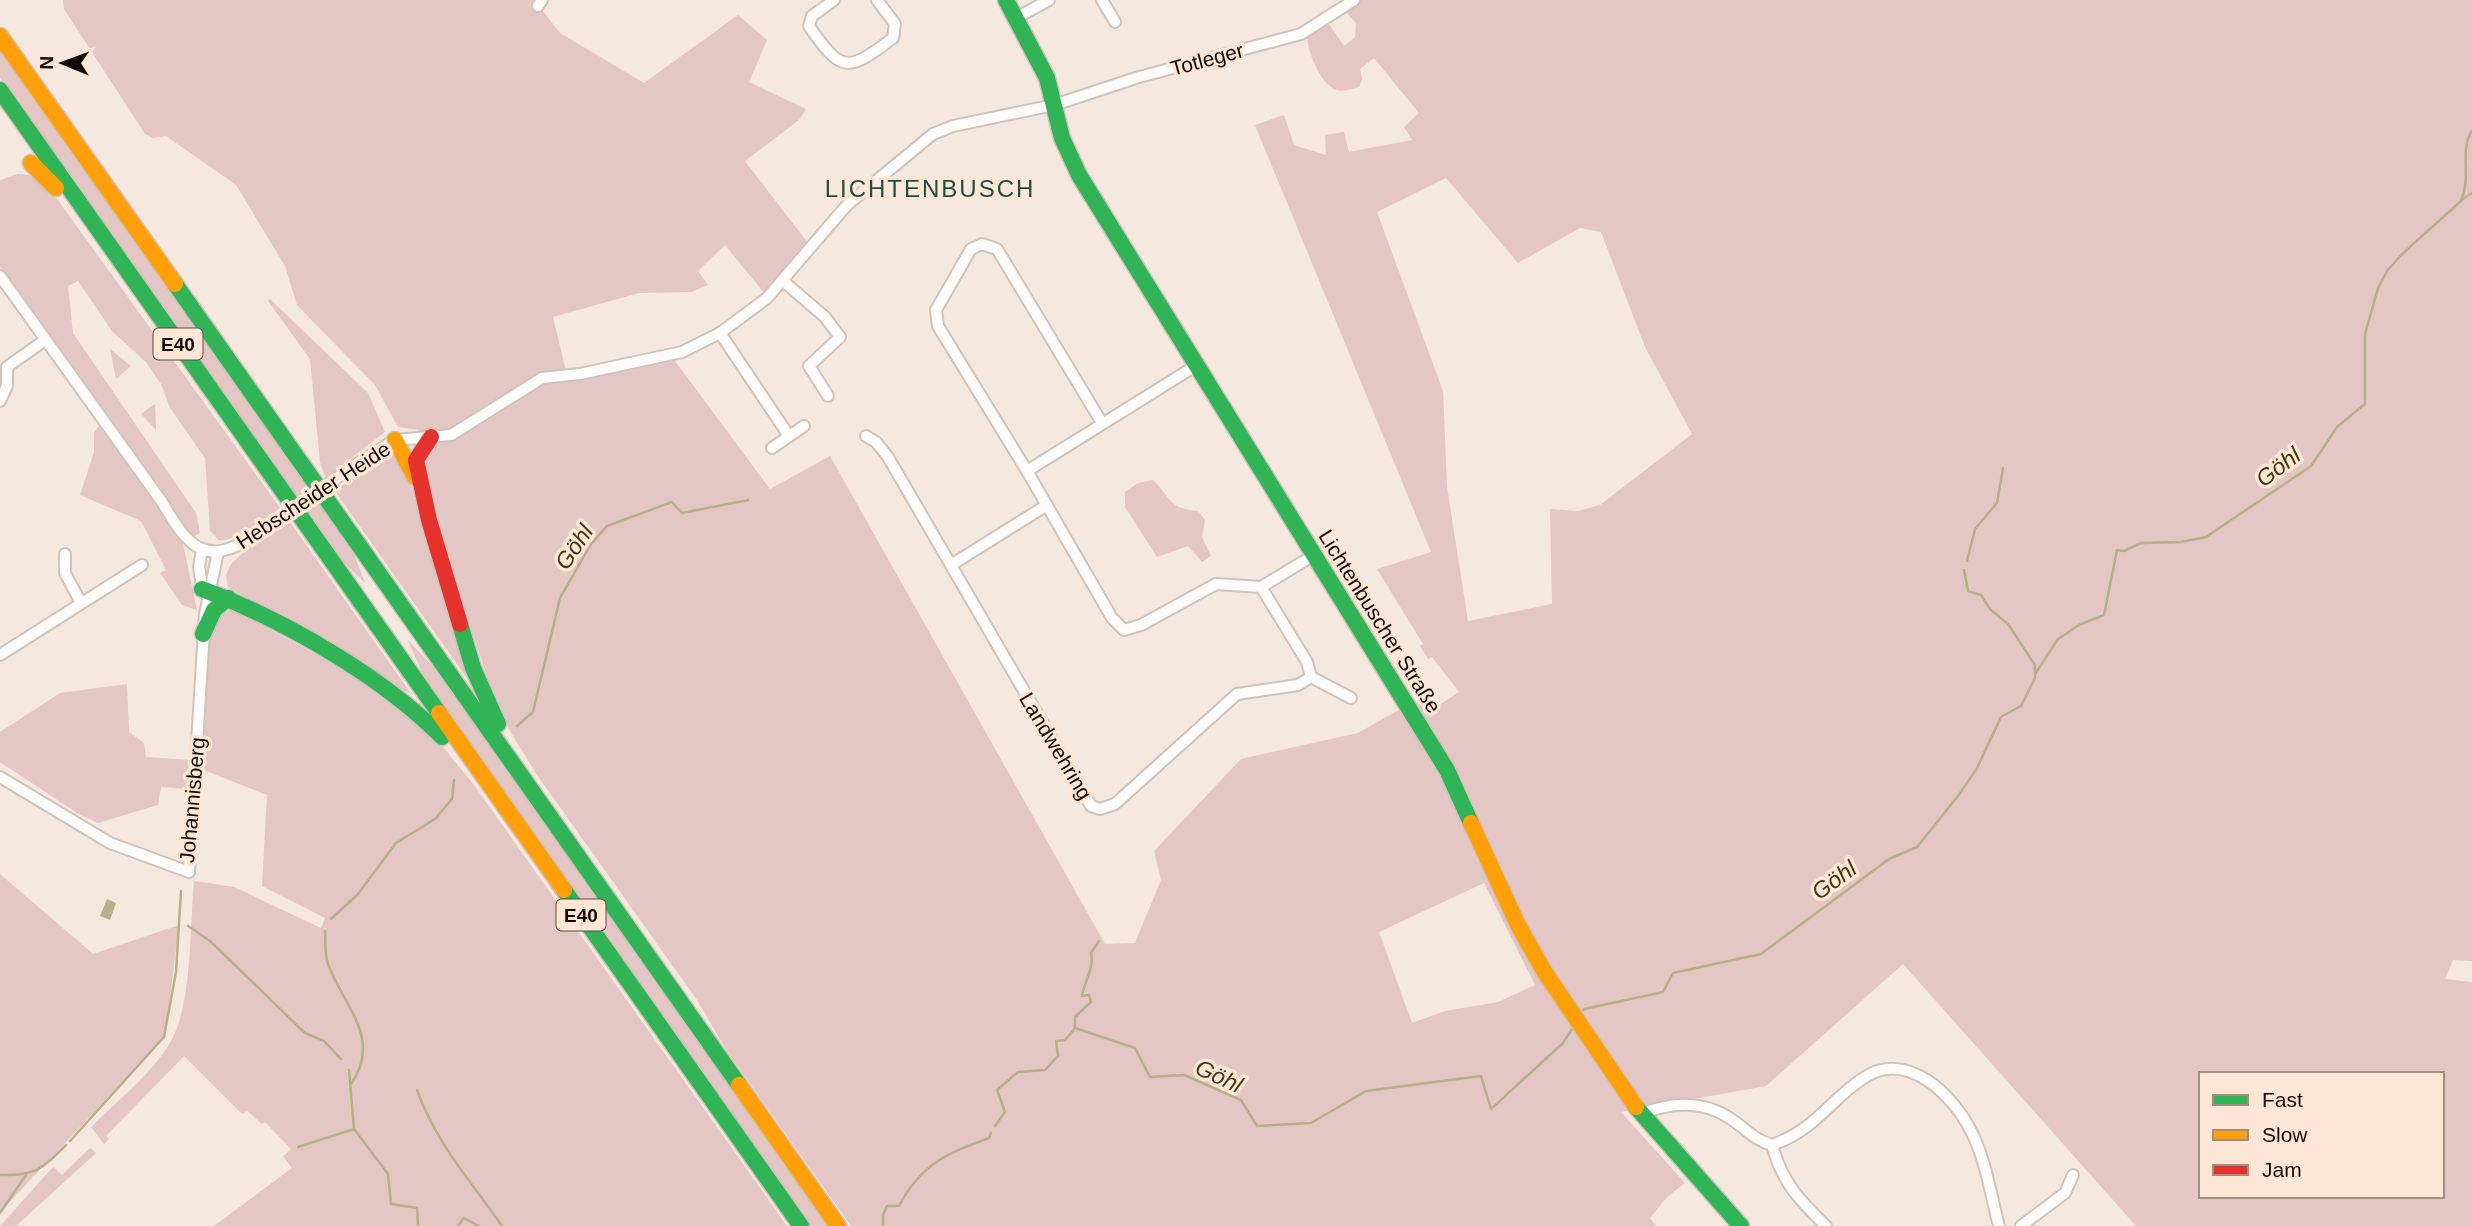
<svg xmlns="http://www.w3.org/2000/svg" width="2472" height="1226" font-family="Arial,sans-serif">
  <rect width="100%" height="100%" fill="#f5e8df"/>
  <g fill="#e4c6c5" fill-rule="evenodd">
    <path d="M63,0H534L560,33L644,83L738,15L767,40L749,82L806,109L799,120L745,161L808,243L765,294L725,245L698,271L708,285L691,292L639,293L553,317L568,380L672,357L770,489L830,456L1105,944L1135,943L1161,880L1154,851L1241,759L1358,733L1402,708L1413,726L1424,718L1415,704L1428,695L1439,705L1459,692L1432,657L1428,659L1420,646L1423,644L1377,569L1431,552L1255,125L1284,115L1294,145L1326,155L1325,135L1344,132L1349,152L1412,140L1404,127L1419,113L1374,58L1360,69L1362,79L1359,87C1352,89 1343,92 1336,90C1320,83 1308,53 1307,36L1329,24L1344,46L1355,37L1356,23L1345,11L1359,0H2472V961L2453,960L2445,979L2472,982V1226H2136L1903,964L1766,1086L1621,1112L1685,1183L1667,1197L1650,1218L1656,1226H851L727,1051L697,1000L537,775L510,731L488,680L421,472L427,449L418,430L398,427L375,385L297,305L285,266L236,185L166,136L153,138L145,134L64,9ZM1446,178L1518,263L1580,228L1601,232L1645,347L1692,434L1600,505L1578,511L1550,509L1552,604L1468,621L1447,487L1443,391L1377,212ZM1484,883L1535,985L1498,1002L1445,1011L1412,1023L1379,932ZM2201,1074H2442V1196H2201Z"/>
    <path d="M0,44L351,546L365,583L329,548L0,78Z"/>
    <path d="M18,174L29,175L47,185L280,508C263,522 241,540 218,540L210,530L205,458L170,408L161,384L146,362L112,331L78,281L68,286L73,333L196,513L200,533L183,544L197,610L182,605L160,573L166,570L141,521L80,495L94,452V433L105,416L0,266V180Z"/>
    <path d="M270,299L368,393L385,432L327,477L335,490L393,454L406,470L469,681L325,477L320,462L310,359L268,301Z"/>
    <path d="M110,349L131,366L116,379Z"/>
    <path d="M155,404L156,430L141,414Z"/>
    <path d="M1153,480C1172,499 1168,508 1198,511L1205,520L1202,537L1211,556L1202,562L1188,546L1157,557L1125,507V492L1138,483Z"/>
    <path d="M290,522L412,695L228,587L226,575L231,564L246,550Z"/>
    <path d="M232,609L372,685L431,732L474,785L787,1226H214L292,1168L283,1156L291,1149L265,1122L262,1124L247,1111L242,1114L184,1056L106,1136L109,1139L104,1144L91,1127C117,1101 159,1068 174,1035C192,998 190,923 194,881L234,887L321,928L325,918L262,886L267,795L201,769L209,637L217,618Z"/>
    <path d="M407,639L452,687L831,1226H807L429,687Z"/>
    <path d="M127,684L129,732L144,743L146,757L190,760L188,789L161,787L158,805L98,823L77,813L0,762V732L60,693Z"/>
    <path d="M0,874L93,954L179,925L166,1030L160,1042L0,1212Z"/>
    <path d="M90,1148L96,1153L16,1226H0L53,1167L62,1175Z"/>
  </g>
  <path fill="#b7b088" d="M107,899L116,903L110,920L100,916Z"/>
  <g fill="none" stroke-linecap="round" stroke-linejoin="round">
    <g stroke="#b7b088" stroke-width="2.5">
      <path d="M2463,199L2472,193"/>
      <path d="M1967,561L1975,529L1997,503L2003,468"/>
      <path d="M2035,674L2058,639L2079,625L2104,615L2117,550L2124,551L2141,543L2181,542L2206,537L2311,466L2337,427L2365,404V334L2378,288L2387,271L2401,255L2461,201C2472,175 2459,150 2472,131"/>
      <path d="M517,726L533,712L560,598L591,544L607,526L672,502L682,513L748,500"/>
      <path d="M331,919L358,894L396,843L435,819L452,799L454,780"/>
      <path d="M188,926L210,941L305,1033L324,1041L341,1059"/>
      <path d="M325,931C326,941 324,955 328,964C343,1005 383,1039 351,1084"/>
      <path d="M1581,1013L1584,1009L1663,992L1673,973L1761,954L1889,859L1917,847L1958,796L1976,770L2001,717L2021,706L2035,678V665L2008,624L1990,609L1981,595L1968,591L1964,570"/>
      <path d="M1075,1028V1017L1091,1002L1089,995L1082,996C1085,979 1094,970 1091,953L1099,941"/>
      <path d="M349,1070L354,1129"/>
      <path d="M417,1090C436,1143 470,1180 502,1226"/>
      <path d="M995,1126L1005,1112L997,1090L1018,1072L1045,1070L1058,1056L1056,1041L1065,1040L1075,1028L1135,1048L1150,1077L1184,1075L1241,1100L1257,1126L1311,1123L1366,1091L1481,1076L1491,1109L1563,1043L1572,1029"/>
      <path d="M70,1141L164,1037L176,972L181,891"/>
      <path d="M298,1147L354,1129L388,1174L391,1204L417,1208L418,1226"/>
      <path d="M0,1175C35,1176 42,1169 66,1145"/>
      <path d="M0,1213L26,1175"/>
      <path d="M458,1226L464,1218L479,1226"/>
      <path d="M883,1226V1215L887,1206H899C921,1164 946,1154 989,1138L991,1133"/>
    </g>
    <g stroke="#cec4bd" stroke-width="14">
      <g id="street">
        <path d="M834,0L812,16L809,26C842,74 848,72 893,38L895,24L877,0"/>
        <path d="M1102,0L1115,22"/>
        <path d="M538,6L542,0"/>
        <path d="M1016,18L1049,0"/>
        <path d="M0,276L162,502C189,548 205,568 256,535"/>
        <path d="M783,281L825,317L840,337L809,366L828,396"/>
        <path d="M720,333L789,436"/>
        <path d="M0,401L7,386V367L45,340"/>
        <path d="M1102,423L997,249L982,244L971,249L936,310L938,326L1027,471L1112,618L1124,630L1141,625L1216,584L1261,587L1314,555"/>
        <path d="M866,436L876,442L888,457L1091,806L1100,809L1115,804L1237,694L1298,685L1311,677"/>
        <path d="M772,448L804,426"/>
        <path d="M358,463L395,440L451,435L542,378L580,374L682,352L720,333L767,298L847,205L933,134L953,126L1054,105L1139,77L1301,34L1354,0"/>
        <path d="M1027,471L1197,365"/>
        <path d="M202,550L199,567L203,592"/>
        <path d="M65,554V573L81,603"/>
        <path d="M951,565L1047,505"/>
        <path d="M1261,587L1307,662L1311,677L1351,698"/>
        <path d="M0,655L142,565"/>
        <path d="M0,777L110,843L189,872L205,614L218,552"/>
        <path d="M1641,1114C1671,1102 1704,1100 1731,1119C1746,1129 1754,1140 1772,1145C1782,1182 1799,1200 1826,1226"/>
        <path d="M1772,1145C1815,1130 1828,1102 1862,1079C1906,1048 1953,1094 1972,1133C1986,1161 1991,1196 1999,1226"/>
        <path d="M2021,1226L2065,1193L2073,1175"/>
      </g>
    </g>
    <g stroke="#cec4bd" stroke-width="19">
      <g id="fast">
        <path d="M1006,0L1047,78L1062,138L1079,175L1447,770L1471,823"/>
        <path d="M0,90L439,713"/>
        <path d="M175,284L739,1085"/>
        <path d="M202,589C282,619 382,676 442,737"/>
        <path d="M460,624L473,668L498,724"/>
        <path d="M203,634L214,610L228,598"/>
        <path d="M564,890L801,1226"/>
        <path d="M1636,1107L1741,1226"/>
      </g>
    </g>
    <g stroke="#cec4bd" stroke-width="19">
      <g id="slow">
        <path d="M0,36L175,284"/>
        <path d="M31,163L56,188"/>
        <path d="M395,440L415,477"/>
        <path d="M439,713L564,890"/>
        <path d="M1471,823L1518,925L1544,971L1636,1107"/>
        <path d="M739,1085L838,1226"/>
      </g>
    </g>
    <g stroke="#cec4bd" stroke-width="19">
      <path id="jam" d="M431,437L416,460L429,520L460,624"/>
    </g>
    <use href="#street" stroke="#fefcfa" stroke-width="10"/>
    <use href="#fast" stroke="#30b455" stroke-width="16"/>
    <use href="#slow" stroke="#ff9f0a" stroke-width="16"/>
    <use href="#jam" stroke="#e5322d" stroke-width="16"/>
    <g stroke="#cec4bd" stroke-width="14" stroke-linecap="butt">
      <path id="street-bridge" d="M256,535L358,463"/>
    </g>
    <use href="#street-bridge" stroke="#fefcfa" stroke-width="10"/>
  </g>
  <g text-anchor="middle" dominant-baseline="central" stroke-width="7" stroke-linejoin="round" paint-order="stroke">
    <g fill="#fee6d6" stroke="#584c44" stroke-width="2">
      <rect x="153.5" y="328.5" width="49" height="31" rx="5"/>
      <rect x="556.5" y="899.5" width="49" height="31" rx="5"/>
    </g>
    <g font-size="19" font-weight="bold" fill="#110a05">
      <text x="178" y="344">E40</text>
      <text x="581" y="915">E40</text>
    </g>
    <g font-size="21" fill="#110a05" stroke="#fee6d6">
      <text transform="translate(1207 59) rotate(-15)">Totleger</text>
      <text transform="translate(313 495) rotate(-33)">Hebscheider Heide</text>
      <text transform="translate(1380 621) rotate(58)">Lichtenbuscher Straße</text>
      <text transform="translate(1056 746) rotate(59)">Landwehring</text>
      <text transform="translate(192 800) rotate(-85)">Johannisberg</text>
    </g>
    <g font-size="23" font-style="italic" fill="#413d11" stroke="#fee6d6">
      <text transform="translate(2278 467) rotate(-37)">Göhl</text>
      <text transform="translate(574 547) rotate(-56)">Göhl</text>
      <text transform="translate(1834 880) rotate(-36)">Göhl</text>
      <text transform="translate(1219 1076) rotate(25)">Göhl</text>
    </g>
    <g font-size="24" letter-spacing="2" fill="#1b4f42" stroke="#fee6d6">
      <text x="930" y="188">LICHTENBUSCH</text>
    </g>
  </g>
  <rect x="2199" y="1072" width="245" height="126" fill="#fee6d6" stroke="#9f8e82" stroke-width="2"/>
  <rect x="2213" y="1095" width="35" height="10" fill="#30b455" stroke="#9f8e82" stroke-width="2"/>
  <text x="2262" y="1107" font-size="21" fill="#110a05">Fast</text>
  <rect x="2213" y="1130" width="35" height="10" fill="#ff9f0a" stroke="#9f8e82" stroke-width="2"/>
  <text x="2262" y="1142" font-size="21" fill="#110a05">Slow</text>
  <rect x="2213" y="1165" width="35" height="10" fill="#e5322d" stroke="#9f8e82" stroke-width="2"/>
  <text x="2262" y="1177" font-size="21" fill="#110a05">Jam</text>
  <g transform="translate(63 63) rotate(271)" stroke="#fee6d6" stroke-width="5" paint-order="stroke">
  <path d="M0-5L12 26L0 18L-12 26Z" fill="#110a05"/>
  <text y="-10" font-size="19" font-weight="bold" text-anchor="middle" fill="#110a05">N</text>
  </g>
</svg>
